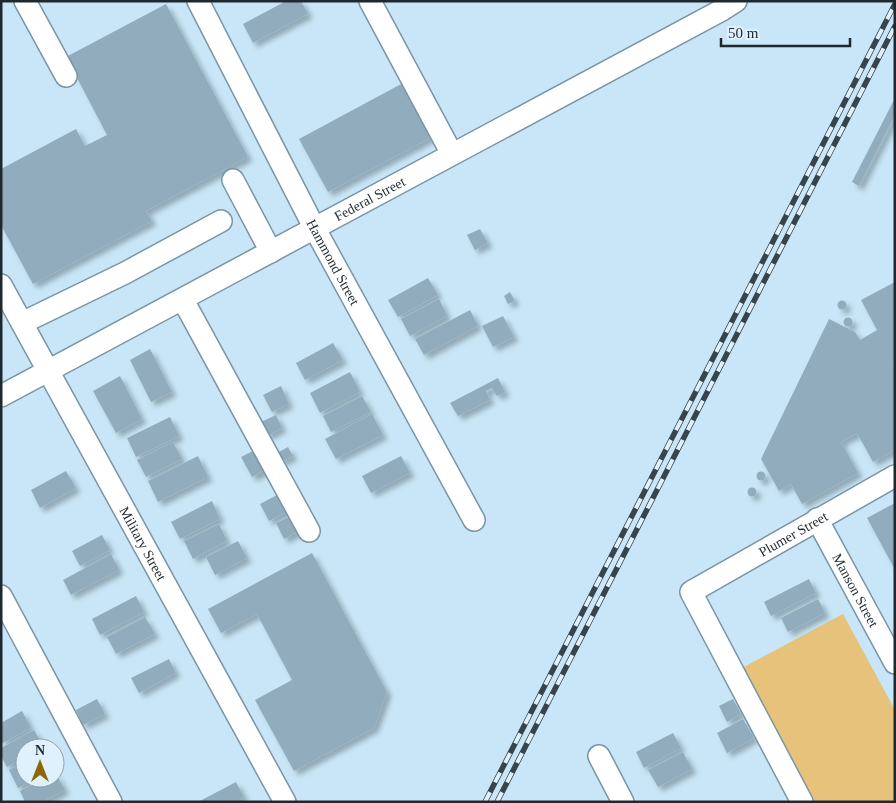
<svg xmlns="http://www.w3.org/2000/svg" width="896" height="803" font-family="'Times New Roman',serif">
  <defs>
    <filter id="shadow"><feDropShadow dx="4.5" dy="4.5" stdDeviation="2.5" flood-color="#0004"/></filter>
  </defs>
  <rect width="100%" height="100%" fill="#c8e6f7"/>
  <path fill="#e6c27a" d="M843,614L895,710V802H812L740,669Z"/>
  <g fill="#90acbd" filter="url(#shadow)">
    <path d="M286,1H301L308,14L253,43L243,24Z"/>
    <path d="M166,4L248,157L146,211L152,221L33,284L1,225V169L76,129L85,146L107,135L66,57Z"/>
    <path d="M403,83L432,137L328,192L299,139Z"/>
    <path d="M895,98V115L859,186L852,182Z"/>
    <path d="M480,229L488,243L475,250L467,235Z"/>
    <path d="M428,278L438,295L398,317L388,300Z"/>
    <path d="M895,282V361L893,362L895,365V450L873,462L857,433L841,442L858,473L802,504L791,484L779,491L761,459L829,319L855,332L860,340L877,330L861,300Z"/>
    <path d="M510,292L515,301L508,304L504,296Z"/>
    <path d="M439,299L447,316L410,336L401,319Z"/>
    <circle cx="842" cy="305" r="4.5"/>
    <path d="M470,310L478,326L424,355L415,339Z"/>
    <path d="M503,316L514,337L493,347L482,326Z"/>
    <circle cx="848" cy="322" r="4.5"/>
    <path d="M333,343L343,360L305,380L296,363Z"/>
    <path d="M150,349L172,392L151,402L130,360Z"/>
    <path d="M350,372L360,392L320,413L310,393Z"/>
    <path d="M120,376L142,419L116,433L93,391Z"/>
    <path d="M498,378L505,392L497,396L492,388L486,391L490,400L458,416L450,403Z"/>
    <path d="M281,386L289,404L272,412L263,395Z"/>
    <path d="M362,396L371,412L331,432L323,416Z"/>
    <path d="M372,414L383,435L336,459L325,439Z"/>
    <path d="M276,415L282,428L267,436L261,422Z"/>
    <path d="M170,417L179,436L136,457L127,438Z"/>
    <path d="M173,442L182,459L146,477L137,460Z"/>
    <path d="M288,447L293,456L281,462L277,453Z"/>
    <path d="M257,449L267,469L252,477L241,457Z"/>
    <path d="M198,456L208,477L158,502L148,481Z"/>
    <path d="M401,456L410,473L371,493L362,476Z"/>
    <path d="M66,471L76,488L40,508L31,490Z"/>
    <circle cx="761" cy="476" r="4.5"/>
    <circle cx="752" cy="492" r="4.5"/>
    <path d="M279,494L288,511L269,521L260,504Z"/>
    <path d="M212,501L220,519L180,539L171,522Z"/>
    <path d="M895,503V565L893,566L867,518Z"/>
    <path d="M291,516L299,531L284,539L276,523Z"/>
    <path d="M219,524L227,541L193,559L184,541Z"/>
    <path d="M102,535L110,550L80,566L72,551Z"/>
    <path d="M238,541L247,558L215,575L206,557Z"/>
    <path d="M312,553L387,692L374,728L294,771L255,700L292,680L257,614L221,633L208,609Z"/>
    <path d="M111,554L119,570L71,595L63,580Z"/>
    <path d="M809,579L816,593L771,616L764,602Z"/>
    <path d="M136,596L144,612L100,635L92,619Z"/>
    <path d="M818,599L825,613L788,632L781,618Z"/>
    <path d="M145,617L155,634L116,654L107,637Z"/>
    <path d="M169,659L176,673L139,693L131,678Z"/>
    <path d="M97,699L105,714L83,725L76,710Z"/>
    <path d="M733,699L741,714L727,722L719,706Z"/>
    <path d="M22,711L31,728L1,744V723Z"/>
    <path d="M743,719L754,738L727,753L717,733Z"/>
    <path d="M34,730L44,748H25V757L7,767L1,756V748Z"/>
    <path d="M673,733L681,748L644,768L636,752Z"/>
    <path d="M683,752L692,769L658,787L648,770Z"/>
    <path d="M25,762V778H38L18,788L9,770Z"/>
    <path d="M55,772L65,790L42,802H25L20,791L44,778H55Z"/>
    <path d="M236,782L244,797L235,802H198Z"/>
  </g>
  <g fill="none" stroke-linecap="round" stroke-linejoin="round">
    <g stroke="#7995a5" stroke-width="24">
      <g id="minor">
        <path d="M25,1L66,76"/>
        <path id="s1" d="M198,1L315,229L474,520"/>
        <path d="M370,1L452,154"/>
        <path d="M233,180L271,252"/>
        <path id="s2" d="M1,285L285,802"/>
        <path d="M183,300L309,531"/>
        <path d="M22,323L125,273L221,221"/>
        <path id="s3" d="M1,396L722,10L736,1"/>
        <path id="s4" d="M817,519L895,663"/>
        <path d="M1,596L111,802"/>
        <path d="M599,756L623,802"/>
        <path id="s5" d="M802,802L691,592L895,476"/>
      </g>
    </g>
    <use href="#minor" stroke="#fff" stroke-width="21"/>
    <g stroke="#36444b" stroke-width="5.5">
      <g id="rail">
        <path d="M485,802L895,4"/>
        <path d="M497,802L895,26"/>
      </g>
    </g>
    <use href="#rail" stroke="#dff1fc" stroke-width="4" stroke-dasharray="11" stroke-linecap="butt"/>
  </g>
  <g text-anchor="middle" dominant-baseline="central" stroke-width="5" stroke-linejoin="round" paint-order="stroke">
    <g font-size="14" fill="#1e292f" stroke="#dff1fc">
      <text stroke="none"><textPath href="#s3" startOffset="418">Federal Street</textPath></text>
      <text stroke="none"><textPath href="#s1" startOffset="294">Hammond Street</textPath></text>
      <text stroke="none"><textPath href="#s5" startOffset="355">Plumer Street</textPath></text>
      <text stroke="none"><textPath href="#s2" startOffset="295">Military Street</textPath></text>
      <text stroke="none"><textPath href="#s4" startOffset="81">Manson Street</textPath></text>
    </g>
  </g>
  <rect width="896" height="803" fill="none" stroke="#1e292f" stroke-width="5"/>
  <g transform="translate(40 763)"><circle r="24" fill="#dff1fc" stroke="#92a1aa"/>
  <path d="M0-4L9 19L0 12L-9 19Z" fill="#8c6708"/>
  <text y="-8" font-size="14" font-weight="bold" text-anchor="middle" fill="#1e292f">N</text>
  </g>
  <path d="M721 38v8h129v-8" fill="none" stroke="#1e292f" stroke-width="2.5"/>
  <text x="728" y="38" font-size="15" fill="#1e292f" stroke="#dff1fc" stroke-width="4" paint-order="stroke">50 m</text>
</svg>
